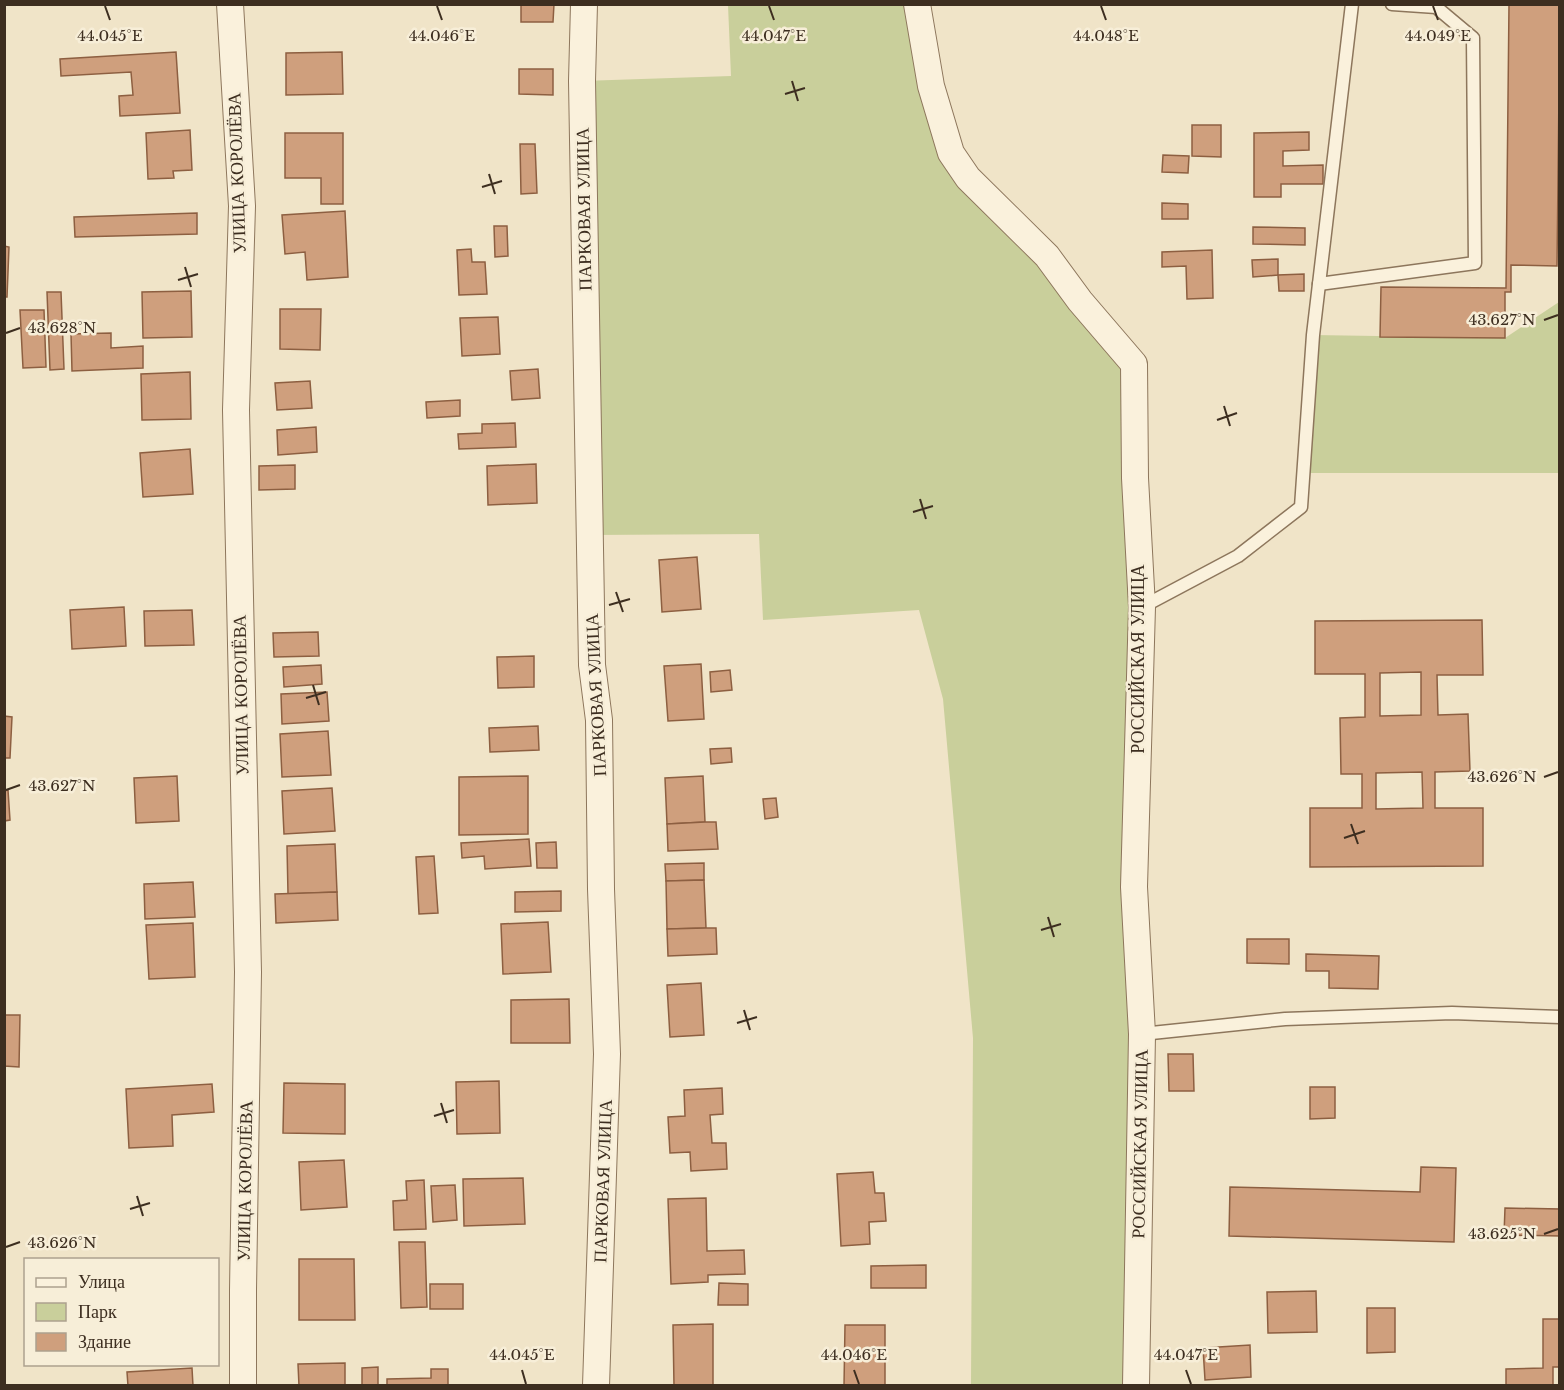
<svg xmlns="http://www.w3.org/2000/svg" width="1564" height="1390" font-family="'Libre Baskerville',serif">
  <rect width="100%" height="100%" fill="#f0e4c8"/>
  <g fill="#c9cf9b">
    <path d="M728,5H917L951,153L1134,364L1136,1385H971L973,1038L943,699L919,610L763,620L759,534L590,535L582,81L731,76Z"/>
    <path d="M1559,302V473H1303L1313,335L1505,338Z"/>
  </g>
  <g fill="#cf9f7d" stroke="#8d5f41" stroke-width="1.5" fill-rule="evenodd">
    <path d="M521,4H554L553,22H521Z"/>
    <path d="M1509,4H1560L1557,266L1511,265V292H1505V338L1380,337L1381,287L1506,288Z"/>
    <path d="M176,52L180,113L120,116L119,96L133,95L131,72L61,76L60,59Z"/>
    <path d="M342,52L343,94L286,95V53Z"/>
    <path d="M519,69H553V95L519,94Z"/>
    <path d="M1192,125H1221V157L1192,156Z"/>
    <path d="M190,130L192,170L173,171L174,178L148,179L146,133Z"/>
    <path d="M1309,132V150L1283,151V166L1323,165V184H1281V197H1254V133Z"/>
    <path d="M285,133H343V204H321V178H285Z"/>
    <path d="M520,144H535L537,193L521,194Z"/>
    <path d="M1163,155L1189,156L1188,173L1162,172Z"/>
    <path d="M1162,203L1188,204V219H1162Z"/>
    <path d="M345,211L348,277L307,280L305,252L285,254L282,215Z"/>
    <path d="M197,213V234L75,237L74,217Z"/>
    <path d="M494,226H507L508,256L495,257Z"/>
    <path d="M1253,227L1305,228V245L1253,244Z"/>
    <path d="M4,246L9,247L7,297H4Z"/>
    <path d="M471,249L472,262H485L487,294L459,295L457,250Z"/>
    <path d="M1212,250L1213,298L1187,299L1186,266L1162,267V252Z"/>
    <path d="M1278,259V275L1253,277L1252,260Z"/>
    <path d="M1304,274V291H1279L1278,275Z"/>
    <path d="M191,291L192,337L143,338L142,292Z"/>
    <path d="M47,292H61L64,369L50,370Z"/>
    <path d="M280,309H321L320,350L280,349Z"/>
    <path d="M20,310H44L46,367L23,368Z"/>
    <path d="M498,317L500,354L462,356L460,318Z"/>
    <path d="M111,333V348L143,346V368L72,371L71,334Z"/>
    <path d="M538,369L540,398L512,400L510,371Z"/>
    <path d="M190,372L191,419L142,420L141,374Z"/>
    <path d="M310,381L312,408L277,410L275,383Z"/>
    <path d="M460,400V416L427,418L426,402Z"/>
    <path d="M515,423L516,447L459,449L458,434L482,433V424Z"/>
    <path d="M316,427L317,452L278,455L277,430Z"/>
    <path d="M190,449L193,494L143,497L140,453Z"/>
    <path d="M536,464L537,503L488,505L487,466Z"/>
    <path d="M295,465V489L259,490V466Z"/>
    <path d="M697,557L701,609L662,612L659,560Z"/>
    <path d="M124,607L126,646L72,649L70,610Z"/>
    <path d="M192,610L194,645L145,646L144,611Z"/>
    <path d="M1482,620L1483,675H1437L1438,715L1468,714L1470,771L1435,772V808H1483V866L1310,867V808H1362V774H1341L1340,718L1365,717V674H1315V621ZM1421,672V715L1380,716V673ZM1422,772L1423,808L1376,809V773Z"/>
    <path d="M318,632L319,656L274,657L273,633Z"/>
    <path d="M534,656V687L498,688L497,657Z"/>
    <path d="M701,664L704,719L668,721L664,666Z"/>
    <path d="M321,665L322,684L284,687L283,667Z"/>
    <path d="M730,670L732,690L711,692L710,672Z"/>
    <path d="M327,692L329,721L282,724L281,694Z"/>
    <path d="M4,716L12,717L10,758H4Z"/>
    <path d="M538,726L539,750L490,752L489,728Z"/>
    <path d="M328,731L331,775L282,777L280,734Z"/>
    <path d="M731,748L732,762L711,764L710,749Z"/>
    <path d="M177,776L179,821L136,823L134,778Z"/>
    <path d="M528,776V834L459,835V777Z"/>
    <path d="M703,776L705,822L667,824L665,778Z"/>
    <path d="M332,788L335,831L284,834L282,791Z"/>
    <path d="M8,790L10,820L4,821V791Z"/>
    <path d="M776,798L778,817L765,819L763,799Z"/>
    <path d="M705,822H716L718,849L668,851L667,824Z"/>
    <path d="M529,839L531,866L485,869L484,856L462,858L461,843Z"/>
    <path d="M556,842L557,868H537L536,843Z"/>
    <path d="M335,844L337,892L288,894L287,846Z"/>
    <path d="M434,856L438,913L419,914L416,857Z"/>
    <path d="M704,863V880L666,881L665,864Z"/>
    <path d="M704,880L706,928L667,929L666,881Z"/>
    <path d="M193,882L195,917L145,919L144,884Z"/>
    <path d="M561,891V911L515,912V892Z"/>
    <path d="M337,892L338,920L276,923L275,894Z"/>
    <path d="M548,922L551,972L503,974L501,924Z"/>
    <path d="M193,923L195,977L149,979L146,925Z"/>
    <path d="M706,928H716L717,954L668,956L667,929Z"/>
    <path d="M1247,939H1289V964L1247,963Z"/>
    <path d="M1306,954L1379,956L1378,989L1329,988V971H1306Z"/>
    <path d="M701,983L704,1035L670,1037L667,985Z"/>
    <path d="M569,999L570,1043H511V1000Z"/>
    <path d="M4,1015H20L19,1067L4,1066Z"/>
    <path d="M1168,1054H1193L1194,1091H1169Z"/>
    <path d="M499,1081L500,1133L457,1134L456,1082Z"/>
    <path d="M284,1083L345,1084V1134L283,1133Z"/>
    <path d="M212,1084L214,1112L172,1115L173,1146L129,1148L126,1089Z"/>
    <path d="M1310,1087H1335V1118L1310,1119Z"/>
    <path d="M722,1088L723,1114L710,1115L712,1143H726L727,1169L691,1171L690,1152L670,1153L668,1117L685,1116L684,1090Z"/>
    <path d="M344,1160L347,1207L301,1210L299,1162Z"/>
    <path d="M1421,1167L1456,1168L1454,1242L1229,1236L1230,1187L1420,1192Z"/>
    <path d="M873,1172L875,1193H884L886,1221L869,1222L870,1244L841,1246L837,1174Z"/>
    <path d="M523,1178L525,1224L464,1226L463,1179Z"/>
    <path d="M424,1180L426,1229L394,1230L393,1201L407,1200L406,1181Z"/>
    <path d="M455,1185L457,1220L433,1222L431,1186Z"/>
    <path d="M706,1198L707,1251L744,1250L745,1274L708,1275V1282L671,1284L668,1199Z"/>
    <path d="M1505,1208L1560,1209V1236L1504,1235Z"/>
    <path d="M399,1242H425L427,1307L401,1308Z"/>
    <path d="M299,1259H354L355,1320H299Z"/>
    <path d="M926,1265V1288H871V1266Z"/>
    <path d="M719,1283L748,1284V1305H718Z"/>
    <rect x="430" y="1284" width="33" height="25"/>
    <path d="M1316,1291L1317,1332L1268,1333L1267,1292Z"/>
    <path d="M1367,1308H1395V1352L1367,1353Z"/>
    <path d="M1543,1319H1560V1367H1553V1386H1506V1369L1543,1368Z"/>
    <path d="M713,1324V1386H674L673,1325Z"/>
    <path d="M845,1325H885V1386H844Z"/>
    <path d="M1250,1345L1251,1377L1205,1380L1203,1348Z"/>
    <path d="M345,1363V1386H299L298,1364Z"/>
    <path d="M378,1367V1386H362V1368Z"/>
    <path d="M192,1368L193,1386H128L127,1372Z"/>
    <path d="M431,1369H448V1386H387V1379L431,1378Z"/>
  </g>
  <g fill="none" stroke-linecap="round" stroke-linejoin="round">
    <g stroke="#8d765c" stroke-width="15">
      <g id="service">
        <path d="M1319,284L1475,263L1473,38L1436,7L1392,4"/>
        <path d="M1142,607L1238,556L1301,507L1313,335L1352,4"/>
        <path d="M1142,1034L1285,1019L1452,1013L1560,1017"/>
      </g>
    </g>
    <g stroke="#8d765c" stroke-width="28">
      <g id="minor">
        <path d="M230,4L242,206L236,410L248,972L243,1290V1386"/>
        <path d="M584,4L582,81L592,665L599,720L601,889L607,1054L596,1386"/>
        <path d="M917,4L931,86L951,153L968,178L1047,256L1080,301L1134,364L1135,478L1142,607L1134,887L1142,1034L1136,1386"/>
      </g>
    </g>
    <use href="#service" stroke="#faf1dc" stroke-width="12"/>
    <use href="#minor" stroke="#faf1dc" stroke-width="26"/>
  </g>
  <path fill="none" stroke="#3d2e20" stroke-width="2" d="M105,6L110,20M437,6L442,20M769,6L774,20M1101,6L1106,20M1433,6L1438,20M792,81L798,101M785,94L805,88M489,174L495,194M482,187L502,181M185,267L191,287M178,280L198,274M1544,320L1558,315M6,333L20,328M1224,406L1230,426M1217,420L1237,413M920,499L926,519M913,512L933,506M616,592L623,612M609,605L630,599M313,685L319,705M306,698L326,692M1544,777L1558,772M6,790L20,785M1351,824L1358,844M1344,838L1365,831M1048,917L1054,937M1041,930L1061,924M744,1010L750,1030M737,1023L757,1017M441,1103L447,1123M434,1116L454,1110M137,1196L143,1216M130,1209L150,1203M1544,1234L1558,1229M6,1247L20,1242M522,1370L526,1384M854,1370L859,1384M1186,1370L1191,1384"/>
  <g text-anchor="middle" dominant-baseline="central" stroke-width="5" stroke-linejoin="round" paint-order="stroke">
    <g font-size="18" fill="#3d2e20" stroke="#f7eed8">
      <text transform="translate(237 173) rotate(-92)">УЛИЦА КОРОЛЁВА</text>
      <text transform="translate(584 209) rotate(-91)">ПАРКОВАЯ УЛИЦА</text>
      <text transform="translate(1138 659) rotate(-90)">РОССИЙСКАЯ УЛИЦА</text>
      <text transform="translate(241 695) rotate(-91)">УЛИЦА КОРОЛЁВА</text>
      <text transform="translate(596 695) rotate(-93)">ПАРКОВАЯ УЛИЦА</text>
      <text transform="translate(1140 1144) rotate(-89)">РОССИЙСКАЯ УЛИЦА</text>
      <text transform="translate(245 1181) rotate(-89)">УЛИЦА КОРОЛЁВА</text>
      <text transform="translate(603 1181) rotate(-88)">ПАРКОВАЯ УЛИЦА</text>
    </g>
  </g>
  <g font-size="15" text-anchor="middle" fill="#3d2e20" stroke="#f7eed8" stroke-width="5" stroke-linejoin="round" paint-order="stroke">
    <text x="110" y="41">44.045°E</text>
    <text x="442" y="41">44.046°E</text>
    <text x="774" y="41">44.047°E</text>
    <text x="1106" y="41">44.048°E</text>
    <text x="1438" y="41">44.049°E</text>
    <text x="1502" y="325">43.627°N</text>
    <text x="62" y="333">43.628°N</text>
    <text x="1502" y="782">43.626°N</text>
    <text x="62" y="791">43.627°N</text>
    <text x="1502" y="1239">43.625°N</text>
    <text x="62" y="1248">43.626°N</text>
    <text x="522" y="1360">44.045°E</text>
    <text x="854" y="1360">44.046°E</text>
    <text x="1186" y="1360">44.047°E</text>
  </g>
  <rect width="1564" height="1390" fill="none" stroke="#3d2e20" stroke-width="12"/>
  <rect x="24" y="1258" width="195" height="108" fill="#f7eed8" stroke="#ada18e" stroke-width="1.5"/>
  <rect x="36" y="1278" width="30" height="9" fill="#faf1dc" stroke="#ada18e" stroke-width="1.5"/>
  <text x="78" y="1288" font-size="18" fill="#3d2e20">Улица</text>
  <rect x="36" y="1303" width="30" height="18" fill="#c9cf9b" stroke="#ada18e" stroke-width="1.5"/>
  <text x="78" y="1318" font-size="18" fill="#3d2e20">Парк</text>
  <rect x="36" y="1333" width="30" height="18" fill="#cf9f7d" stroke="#ada18e" stroke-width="1.5"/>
  <text x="78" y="1348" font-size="18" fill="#3d2e20">Здание</text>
</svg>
